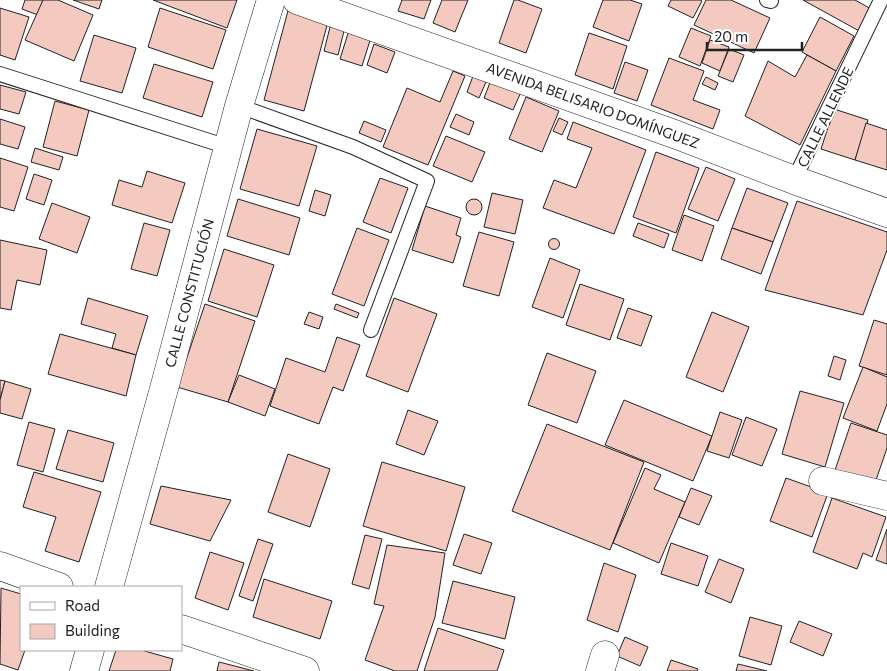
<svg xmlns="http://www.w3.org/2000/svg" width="887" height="671" font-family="Commissioner,sans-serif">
  <rect width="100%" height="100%" fill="#fff"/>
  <g fill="#f3c9c0" stroke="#222">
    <path d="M25,0H43L38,15L22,9Z"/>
    <path d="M43,0H58L93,15L74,61L25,40Z"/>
    <path d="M73,0H102L99,9Z"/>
    <path d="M153,0H237L227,28Z"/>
    <path d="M402,0H431L424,19L398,11Z"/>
    <path d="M442,0H468L455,32L433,23Z"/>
    <path d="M514,0H518L542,9L526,53L499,43Z"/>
    <path d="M603,0H630L642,4L629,41L593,27Z"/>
    <path d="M671,0H700L702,1L693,18L668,6Z"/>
    <path d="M706,0H731L770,18L754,53L694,25Z"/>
    <path d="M803,0H855L873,10L861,32Z"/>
    <path d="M289,7L329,18L304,111L264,100Z"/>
    <path d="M0,8L29,17L15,60L0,55Z"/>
    <path d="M160,8L226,30L213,69L148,47Z"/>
    <path d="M820,17L854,36L836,71L802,52Z"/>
    <path d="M331,23L345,27L338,55L324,51Z"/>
    <path d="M350,27L372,34L362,66L340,59Z"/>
    <path d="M691,28L711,36L700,66L679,57Z"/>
    <path d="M589,33L627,46L613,89L575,75Z"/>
    <path d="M94,35L136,48L122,93L80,81Z"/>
    <path d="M710,40L729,47L720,71L702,63Z"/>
    <path d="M374,44L395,52L387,73L367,65Z"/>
    <path d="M729,49L744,55L733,82L718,76Z"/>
    <path d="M807,55L836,71L800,145L745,116L768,61L795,77Z"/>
    <path d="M669,58L704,71L693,100L720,110L713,129L651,105Z"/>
    <path d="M625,62L648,70L637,101L614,93Z"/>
    <path d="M154,64L213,82L202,117L143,98Z"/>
    <path d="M453,71L465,76L428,165L383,147L407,88L440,102Z"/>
    <path d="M473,76L486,82L479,98L467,92Z"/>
    <path d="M706,77L718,83L715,90L702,84Z"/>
    <path d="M491,80L521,92L513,110L484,98Z"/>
    <path d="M0,85L26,92L19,114L0,109Z"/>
    <path d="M526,97L559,111L542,152L509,139Z"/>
    <path d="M55,101L89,110L77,156L43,147Z"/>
    <path d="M834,109L868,120L855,160L821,149Z"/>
    <path d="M456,114L474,122L469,135L450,127Z"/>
    <path d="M559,118L568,122L562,135L553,131Z"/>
    <path d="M0,119L25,127L18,149L0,144Z"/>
    <path d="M364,121L386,130L381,142L359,133Z"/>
    <path d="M573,122L646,150L614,234L543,208L554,180L576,188L592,148L567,139Z"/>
    <path d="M866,123L887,130V170L855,160Z"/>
    <path d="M257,129L317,146L299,206L240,189Z"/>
    <path d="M446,136L485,152L472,182L433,166Z"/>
    <path d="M35,148L63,157L59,170L31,162Z"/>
    <path d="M656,152L699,168L676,233L633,217Z"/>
    <path d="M0,158L28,167L14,211L0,207Z"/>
    <path d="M706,167L735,179L718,221L688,209Z"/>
    <path d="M147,171L185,183L172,223L112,205L119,180L142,187Z"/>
    <path d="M34,174L52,180L44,205L26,199Z"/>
    <path d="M380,178L408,188L391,233L363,222Z"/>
    <path d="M747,188L788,203L773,242L732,228Z"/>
    <path d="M315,190L331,195L325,216L309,211Z"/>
    <path d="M492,193L523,200L515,234L484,227Z"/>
    <path d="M238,199L300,218L289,255L227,236Z"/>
    <circle cx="474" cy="207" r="8"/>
    <path d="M797,201L887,232V250L863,315L765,290Z"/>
    <path d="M52,203L90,217L77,253L39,239Z"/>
    <path d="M425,206L461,218L456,235L461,237L453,263L412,250Z"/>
    <path d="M684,215L714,226L702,261L672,250Z"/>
    <path d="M144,223L170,230L157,276L131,269Z"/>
    <path d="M638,223L669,234L664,248L633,236Z"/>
    <path d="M357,228L389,240L364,306L332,294Z"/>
    <path d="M732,228L773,242L761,274L721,259Z"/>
    <path d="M479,232L514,242L499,296L463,286Z"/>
    <circle cx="554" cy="244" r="5.5"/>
    <path d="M0,240L47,250L40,285L17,280L11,310L0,308Z"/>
    <path d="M224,249L274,265L257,317L208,301Z"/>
    <path d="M550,258L580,270L563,318L532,307Z"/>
    <path d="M580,284L624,299L610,340L566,325Z"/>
    <path d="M88,298L148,316L136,355L112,348L116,334L81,324Z"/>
    <path d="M394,298L437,314L408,392L366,376Z"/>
    <path d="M205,304L255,321L228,402L177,387Z"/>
    <path d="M336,304L359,313L357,318L334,309Z"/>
    <path d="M628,308L652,316L641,346L617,338Z"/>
    <path d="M309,312L323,317L319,329L304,324Z"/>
    <path d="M712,312L749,327L723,392L686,377Z"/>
    <path d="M874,320L887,324V375L859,366Z"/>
    <path d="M60,334L136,355L126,396L48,374Z"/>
    <path d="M337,337L360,345L343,391L333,387L319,424L270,406L286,358L325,372Z"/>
    <path d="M547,353L596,371L577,423L528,405Z"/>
    <path d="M834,356L846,360L840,380L828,376Z"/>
    <path d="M863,367L887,377V404L877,431L843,418Z"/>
    <path d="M239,375L275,389L265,416L228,402Z"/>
    <path d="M0,380L5,381L0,400Z"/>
    <path d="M5,381L31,389L22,419L0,413V400Z"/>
    <path d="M800,391L844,403L825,467L782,454Z"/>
    <path d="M624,400L712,436L693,481L605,445Z"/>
    <path d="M408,410L438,421L424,455L396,444Z"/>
    <path d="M720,412L742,420L729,458L707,451Z"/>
    <path d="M746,417L777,429L762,466L732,455Z"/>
    <path d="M29,422L55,429L43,472L17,465Z"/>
    <path d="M851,423L887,435V448L874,486L832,479Z"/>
    <path d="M547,424L644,462L610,550L512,511Z"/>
    <path d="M68,430L114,443L103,482L56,469Z"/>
    <path d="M288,454L330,469L310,527L268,512Z"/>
    <path d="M382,462L465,487L446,551L363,526Z"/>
    <path d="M645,468L661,475L654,489L685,502L659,563L613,543Z"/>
    <path d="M34,472L101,492L79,562L45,551L56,517L23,507Z"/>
    <path d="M786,478L828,493L812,537L770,521Z"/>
    <path d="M161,486L231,500L210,541L150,524Z"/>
    <path d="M691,488L712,496L699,525L679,517Z"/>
    <path d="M832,498L886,517L872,557L863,553L857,569L813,552Z"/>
    <path d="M887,529V564L876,560Z"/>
    <path d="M464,534L492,543L481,574L453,565Z"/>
    <path d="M365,535L382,539L369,589L352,584Z"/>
    <path d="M258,539L273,544L253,601L239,596Z"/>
    <path d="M671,543L708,556L698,586L661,574Z"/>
    <path d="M387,545L445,553L435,617L417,671H395L365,660L384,606L374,604Z"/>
    <path d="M210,552L244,563L228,610L195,598Z"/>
    <path d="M719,559L744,569L731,603L705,592Z"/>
    <path d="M604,563L636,575L618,632L587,620Z"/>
    <path d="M264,579L332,601L320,639L253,617Z"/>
    <path d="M453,581L515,597L505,639L442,623Z"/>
    <path d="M1,588L21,594V650H25L18,670L0,664Z"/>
    <path d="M750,617L782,626L771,665L739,656Z"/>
    <path d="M799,621L832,634L823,656L790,642Z"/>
    <path d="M438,628L504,650L497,671H424Z"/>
    <path d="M625,637L648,647L640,666L617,656Z"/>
    <path d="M116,650H141L173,659L170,671H109Z"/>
    <path d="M671,660L698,669L697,671H667Z"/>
    <path d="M219,662L254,671H217Z"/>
    <path d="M738,664L767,671H736Z"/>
  </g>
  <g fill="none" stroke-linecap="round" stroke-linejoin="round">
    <g stroke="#222" stroke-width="16">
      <g id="lane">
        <path d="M767,0L771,1V0"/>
        <path d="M0,74L228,147"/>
        <path d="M239,106L353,147L427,181L371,330"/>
        <path d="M794,180L881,0"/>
      </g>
    </g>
    <g stroke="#222" stroke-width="29">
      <g id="street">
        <path d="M297,0L677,135L794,180L887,213"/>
        <path d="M823,481L887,496"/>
        <path d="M0,566L59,587"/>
        <path d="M109,587L165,385L239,106L271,0"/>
        <path d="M181,629L305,671"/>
        <path d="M84,671L90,650"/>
        <path d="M600,671L605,655"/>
      </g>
    </g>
    <use href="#lane" stroke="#fff" stroke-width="14"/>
    <use href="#street" stroke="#fff" stroke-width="28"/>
  </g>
  <g text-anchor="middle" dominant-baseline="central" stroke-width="4" stroke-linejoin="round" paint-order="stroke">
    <g font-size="14" fill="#222" stroke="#fff">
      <text transform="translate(593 105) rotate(20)">AVENIDA BELISARIO DOMÍNGUEZ</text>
      <text transform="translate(825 117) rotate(-64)">CALLE ALLENDE</text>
      <text transform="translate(189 293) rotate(-75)">CALLE CONSTITUCIÓN</text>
    </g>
  </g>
  <rect x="20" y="586" width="162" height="65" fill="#ffffff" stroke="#a7a7a7"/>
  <rect x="30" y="602" width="25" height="8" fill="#ffffff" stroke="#a7a7a7"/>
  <text x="65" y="611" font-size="15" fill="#222222">Road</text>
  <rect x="30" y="624" width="25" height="15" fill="#f3c9c0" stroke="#a7a7a7"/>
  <text x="65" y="636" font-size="15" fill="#222222">Building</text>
  <path d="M707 42v8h95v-8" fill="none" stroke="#222222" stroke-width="2.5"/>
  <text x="714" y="42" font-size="15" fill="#222222" stroke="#ffffff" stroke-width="4" paint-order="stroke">20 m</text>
</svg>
